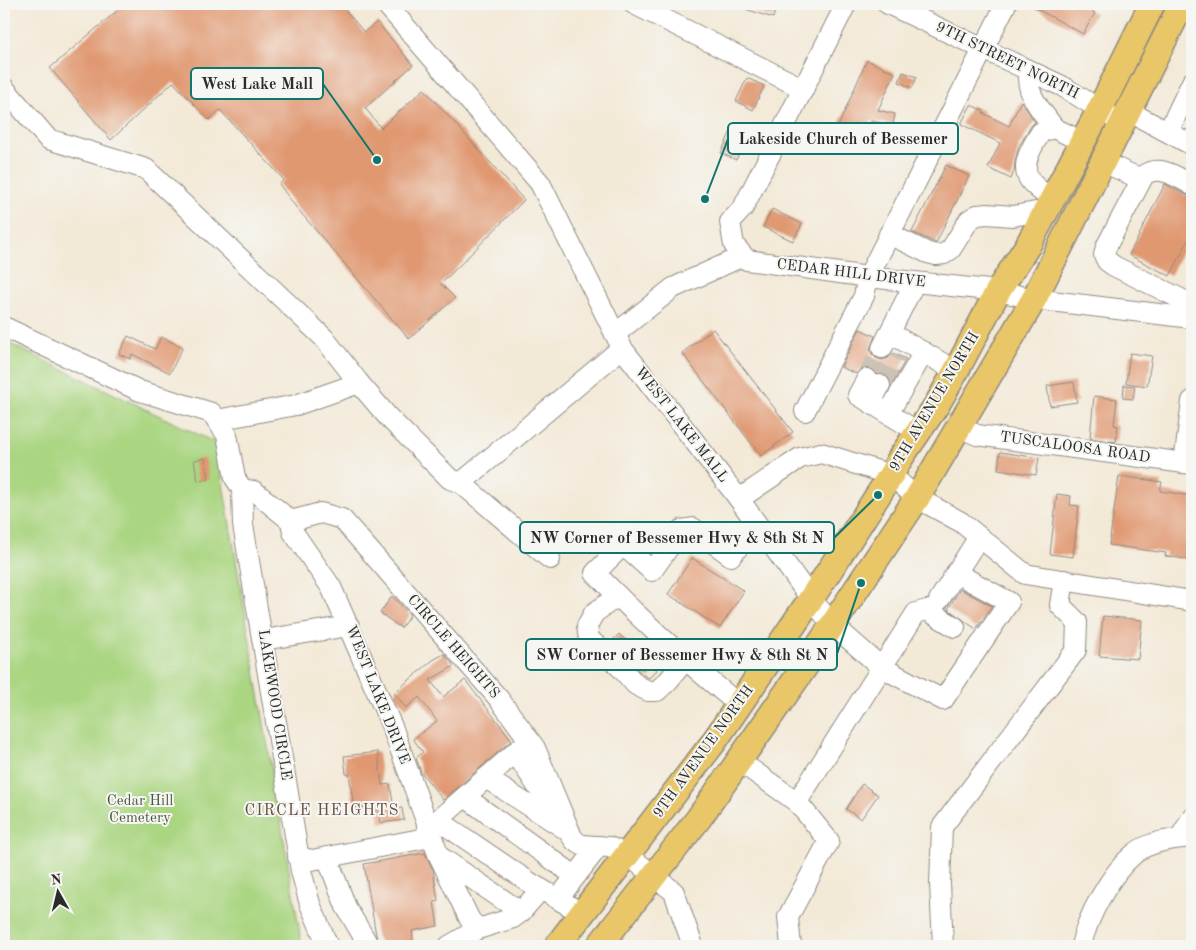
<svg xmlns="http://www.w3.org/2000/svg" width="1196" height="950" font-family="'Old Standard TT',serif">
  <rect width="100%" height="100%" fill="#f6f6f2"/>
  <filter id="ink" filterUnits="userSpaceOnUse"><feTurbulence type="fractalNoise" baseFrequency=".02" numOctaves="2"/><feDisplacementMap in="SourceGraphic" scale="10" xChannelSelector="R" yChannelSelector="G"/><feConvolveMatrix kernelMatrix="1 2 1 2 8 2 1 2 1" color-interpolation-filters="sRGB"/></filter>
  <filter id="wash" filterUnits="userSpaceOnUse"><feTurbulence type="fractalNoise" baseFrequency=".0096" numOctaves="4" result="noise"/><feDisplacementMap in="SourceGraphic" scale="20" xChannelSelector="R" yChannelSelector="G"/><feGaussianBlur stdDeviation="1.12" result="paint"/><feColorMatrix in="noise" values="0 0 0 0 0 0 0 0 0 0 0 0 0 0 0 0 0 1.4 0 .05"/><feComposite in="paint" operator="in"/></filter>
  <g filter="url(#wash)">
    <rect width="100%" height="100%" fill="#f3e9d7"/>
    <path fill="#aad581" stroke="#6a8056" d="M4,341L216,443L302,946H4Z"/>
    <g id="blocks">
      <g fill="#e09871">
        <path d="M125,4H340L364,32L377,22L413,65L365,108L381,128L424,89L524,200L441,284L455,298L409,339L295,206L279,184L284,180L220,110L209,120L173,82L111,140L50,68Z"/>
        <path d="M736,4H777L773,18L736,6Z"/>
        <path d="M1028,4H1078L1095,13L1083,34Z"/>
        <path d="M867,60L895,73L878,110L895,114L893,125L871,121L862,142L836,131Z"/>
        <path d="M903,72L917,77L912,88L899,82Z"/>
        <path d="M747,78L764,86L753,110L736,101Z"/>
        <path d="M1021,101L1035,122L1031,126L1019,146L1015,162L1014,171L1011,179L988,168L1000,143L961,124L971,105L984,111L983,113L1009,126Z"/>
        <path d="M733,127L748,133L736,160L721,153Z"/>
        <path d="M946,165L969,176L936,243L912,232Z"/>
        <path d="M1165,184L1192,198V233L1170,276L1129,255Z"/>
        <path d="M772,209L802,224L793,241L763,227Z"/>
        <path d="M713,329L793,432L761,456L682,353Z"/>
        <path d="M860,329L875,336L870,349L872,354L876,358L882,360L888,358L893,353L906,359L892,384L890,379L886,375L877,374L872,368L867,367L861,369L856,374L841,367Z"/>
        <path d="M128,336L155,349L161,337L183,347L170,373L132,354L130,359L119,354Z"/>
        <path d="M1130,353L1152,356L1147,386L1126,383Z"/>
        <path d="M1074,382L1077,402L1050,406L1047,386Z"/>
        <path d="M1124,385L1135,386L1133,399L1123,398Z"/>
        <path d="M1094,396L1117,399L1114,425L1118,426L1116,442L1090,438Z"/>
        <path d="M1000,452L1039,458L1036,475L998,469Z"/>
        <path d="M205,458L209,479L198,481L194,460Z"/>
        <path d="M1119,476L1162,482L1160,491L1192,496V560L1165,556L1166,553L1109,545Z"/>
        <path d="M1057,494L1071,496L1070,505L1079,506L1073,557L1050,554Z"/>
        <path d="M692,558L744,591L720,628L668,594Z"/>
        <path d="M960,589L992,606L976,629L948,609Z"/>
        <path d="M392,596L410,615L401,628L380,613Z"/>
        <path d="M1103,616L1142,620L1138,659L1099,656Z"/>
        <path d="M619,634L657,670L649,678L643,675L611,642Z"/>
        <path d="M444,654L454,666L430,680L443,697L465,680L512,740L443,800L421,772L416,758L423,752L413,739L437,721L419,697L406,708L394,693L433,660Z"/>
        <path d="M378,752L382,785L390,784L394,809L402,808L404,820L380,823L377,804L354,808L349,774H346L344,756Z"/>
        <path d="M862,784L878,795L861,819L846,809Z"/>
        <path d="M425,853L433,870L438,901L434,902L438,926L412,931L414,946H381L376,935L364,864Z"/>
      </g>
    </g>
  </g>
  <g filter="url(#ink)">
    <use href="#blocks" fill-opacity="0" stroke="#8f8a81" stroke-width="1"/>
    <g fill="none" stroke-linecap="round" stroke-linejoin="round">
      <g stroke="#cbc3b5" stroke-width="20" stroke-dasharray="20 10" stroke-linecap="butt">
        <path d="M867,379L882,348"/>
        <path d="M880,385L897,355"/>
      </g>
      <g stroke="#8f8a81" stroke-width="22">
        <g id="minor">
          <path d="M386,4L540,183L622,348L739,499L811,599L833,625L881,667L943,700L1009,602L956,573L979,537"/>
          <path d="M634,4L804,89"/>
          <path d="M846,4L743,208L730,222L734,245L747,260L868,277L998,291L1034,299L1192,318"/>
          <path d="M888,4L1062,86L1112,117"/>
          <path d="M1028,71C1026,96 1041,109 1054,128"/>
          <path d="M4,88L48,139L146,169L324,338L359,383L388,417L450,479L461,483L550,559"/>
          <path d="M1128,111L1192,145"/>
          <path d="M1168,132L1192,82"/>
          <path d="M1103,162L1141,179"/>
          <path d="M1052,200C1046,195 1039,190 1033,184C1017,168 1032,147 1041,132L1054,128L1083,142"/>
          <path d="M889,234L928,253L936,255L944,254L951,249L969,220L977,215L987,214L1013,216L1047,210"/>
          <path d="M1187,302L1114,266L1107,261L1104,255L1106,247L1144,175C1160,164 1177,177 1192,185"/>
          <path d="M4,327L140,391L212,413L227,435L235,478L242,489L243,525L301,871L310,904L328,946"/>
          <path d="M890,333L956,371"/>
          <path d="M615,334L673,288L743,256"/>
          <path d="M882,348L915,282"/>
          <path d="M867,379L858,395L918,432"/>
          <path d="M871,403L880,385"/>
          <path d="M805,411L864,296L868,277L1006,4"/>
          <path d="M888,414L924,352"/>
          <path d="M217,420L296,405L359,383"/>
          <path d="M959,427L977,435L1192,464"/>
          <path d="M1184,463L1192,401"/>
          <path d="M461,483L622,348"/>
          <path d="M242,489L254,491L291,521L293,532L331,587L393,729L438,854L470,920L478,929"/>
          <path d="M739,499L800,458L821,453L891,475L917,498L961,522L1025,574L1192,601"/>
          <path d="M291,521L321,513L342,519L499,699L535,748L570,832"/>
          <path d="M618,596L594,613L587,626L589,639L620,667L636,685L648,691H657L668,681L686,659"/>
          <path d="M939,600L956,573"/>
          <path d="M263,640L349,626"/>
          <path d="M739,705C689,664 640,619 595,573L623,545L652,571L681,530L693,528L731,556L757,525"/>
          <path d="M515,752L545,798"/>
          <path d="M739,761L797,802L916,613L927,610L955,627"/>
          <path d="M486,778L570,832"/>
          <path d="M465,797L575,876"/>
          <path d="M438,820L529,882L583,914"/>
          <path d="M562,822L575,841L582,845L609,847L628,855L674,892L693,946"/>
          <path d="M427,826L438,820L525,744"/>
          <path d="M1180,838L1192,818"/>
          <path d="M439,856L521,912"/>
          <path d="M298,857L312,860L431,837"/>
          <path d="M327,857L346,907L369,946"/>
          <path d="M558,899L599,846"/>
          <path d="M449,946L478,929L513,918L521,912L541,889"/>
          <path d="M791,946L788,917L829,841L797,802"/>
          <path d="M943,946L940,884L942,827L1076,650L1077,622L1060,605L1064,580"/>
          <path d="M1081,946C1087,917 1111,873 1134,854C1149,841 1174,839 1192,837"/>
        </g>
      </g>
      <g stroke="#8f8a81" stroke-width="28">
        <g id="major">
          <path d="M557,946L713,743L811,599L891,475L901,457L936,406L956,371L998,291L1028,245L1100,109L1152,4"/>
          <path d="M599,946L699,818L806,665L917,498L1034,299L1182,4"/>
        </g>
      </g>
      <use href="#minor" stroke="#fff" stroke-width="20"/>
      <use href="#major" stroke="#e9c769" stroke-width="25"/>
    </g>
  </g>
  <g text-anchor="middle" dominant-baseline="central" stroke-width="4" stroke-linejoin="round" paint-order="stroke">
    <g font-size="15" fill="#2b2b2b" stroke="#f6f6f2">
      <text transform="translate(1007 61) rotate(26)">9TH STREET NORTH</text>
      <text transform="translate(851 274) rotate(7)">CEDAR HILL DRIVE</text>
      <text transform="translate(935 402) rotate(-59)">9TH AVENUE NORTH</text>
      <text transform="translate(681 425) rotate(52)">WEST LAKE MALL</text>
      <text transform="translate(1075 448) rotate(8)">TUSCALOOSA ROAD</text>
      <text transform="translate(453 647) rotate(49)">CIRCLE HEIGHTS</text>
      <text transform="translate(377 695) rotate(68)">WEST LAKE DRIVE</text>
      <text transform="translate(274 705) rotate(81)">LAKEWOOD CIRCLE</text>
      <text transform="translate(704 752) rotate(-54)">9TH AVENUE NORTH</text>
    </g>
    <g font-size="15" fill="#4b5640" stroke="#f6f6f2">
      <text x="140" y="801">Cedar Hill<tspan x="140" dy="17">Cemetery</tspan></text>
    </g>
    <g font-size="16" letter-spacing="1" fill="#6a5144" stroke="#f6f6f2">
      <text x="322" y="811">CIRCLE HEIGHTS</text>
    </g>
  </g>
  <path fill="none" stroke="#0f766e" stroke-width="2" d="M377 160L323 84M705 199L728 139M878 495L834 538M861 583L837 654"/>
  <g fill="#0f766e" stroke="#f6f6f2" stroke-width="2">
    <circle cx="377" cy="160" r="5"/>
    <circle cx="705" cy="199" r="5"/>
    <circle cx="878" cy="495" r="5"/>
    <circle cx="861" cy="583" r="5"/>
  </g>
  <g fill="#f6f6f2" stroke="#0f766e" stroke-width="2">
    <rect x="191" y="68" width="132" height="31" rx="5"/>
    <rect x="728" y="123" width="230" height="31" rx="5"/>
    <rect x="520" y="522" width="314" height="31" rx="5"/>
    <rect x="526" y="639" width="311" height="31" rx="5"/>
  </g>
  <g font-size="16" text-anchor="middle" font-weight="bold" fill="#2b2b2b">
    <text x="257" y="89">West Lake Mall</text>
    <text x="843" y="144">Lakeside Church of Bessemer</text>
    <text x="677" y="543">NW Corner of Bessemer Hwy &amp; 8th St N</text>
    <text x="682" y="660">SW Corner of Bessemer Hwy &amp; 8th St N</text>
  </g>
  <rect width="1196" height="950" fill="none" stroke="#f6f6f2" stroke-width="20"/>
  <g transform="translate(58 892) rotate(352)" stroke="#f6f6f2" stroke-width="4" paint-order="stroke">
  <path d="M0-4L9 19L0 12L-9 19Z" fill="#2b2b2b"/>
  <text y="-8" font-size="14" font-weight="bold" text-anchor="middle" fill="#2b2b2b">N</text>
  </g>
</svg>
